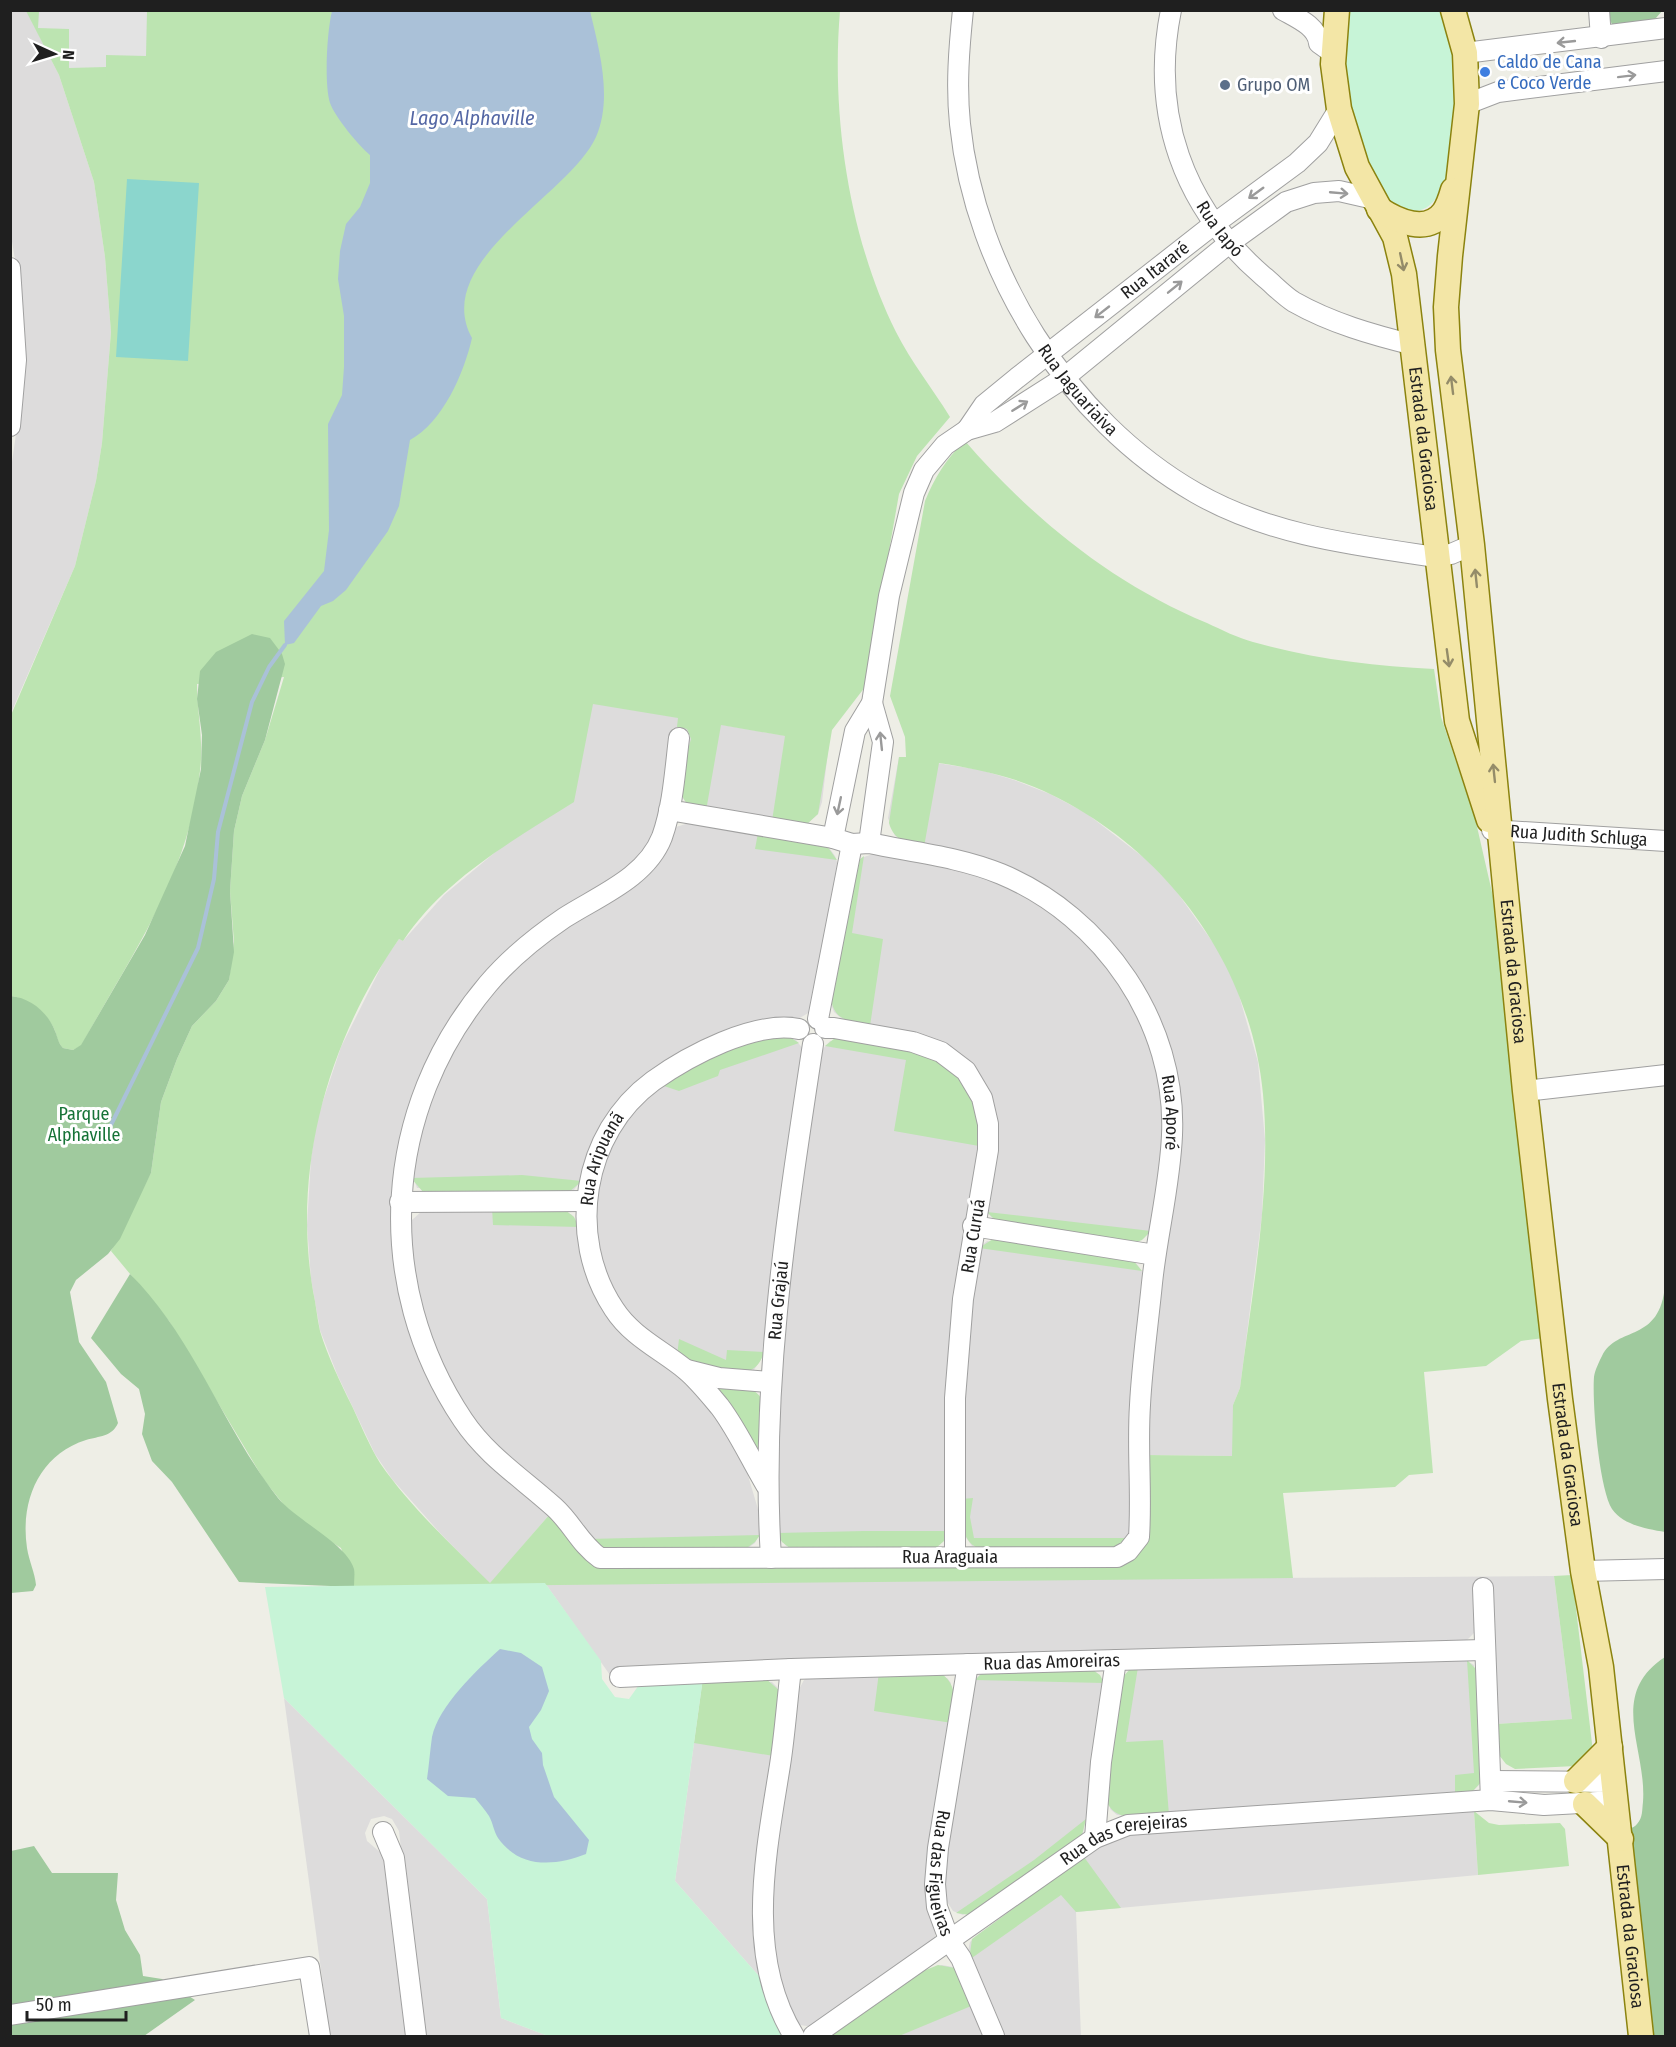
<svg xmlns="http://www.w3.org/2000/svg" width="1676" height="2047" font-family="'Fira Sans Condensed',sans-serif">
  <rect width="100%" height="100%" fill="#eeeee6"/>
  <g fill="#dddcdc">
    <path d="M26,10L59,75L94,182L105,257L111,332L102,443L96,481L75,566L11,713L10,476L20,406L21,297L10,229V11Z"/>
    <path d="M593,703L829,743L822,802L818,814L807,824L688,805L682,797L686,748L690,735L684,727L673,728L668,738L670,746L661,813L655,834L635,865L579,900L434,1049L423,1072L409,1109L396,1171L428,1371L550,1514L490,1584L440,1533L392,1479L375,1454L337,1374L320,1330L311,1279L307,1225L311,1159L317,1119L341,1047L385,959L399,939L403,941L444,895L499,849Z"/>
    <path d="M899,757L981,770L1014,780L1050,794L1086,813L1147,860L1174,888L1219,951L1237,988L1258,1062L1265,1140L1262,1215L1240,1388L1233,1405V1456L1146,1455L1172,1071L1076,913L895,836L888,818Z"/>
    <path d="M692,822L830,849L835,856L838,865L810,1012L798,1019L779,1021L672,1061L574,1190L417,1188L409,1166L433,1082L490,989L676,827Z"/>
    <path d="M876,853L932,863L989,877L1051,910L1097,951L1137,1010L1155,1058L1165,1122L1152,1229L1144,1238L1137,1242L992,1218L987,1212L973,1071L842,1019L834,1012L832,1007L861,858Z"/>
    <path d="M796,1040L803,1049L763,1356L754,1370L696,1365L644,1333L610,1290L592,1227L602,1161L630,1113L669,1079Z"/>
    <path d="M830,1041L913,1047L980,1141L948,1525L940,1545L786,1546L777,1533L780,1321L818,1063L823,1049Z"/>
    <path d="M430,1209L571,1214L574,1217L582,1251L666,1366L706,1404L728,1435L747,1472L760,1516L761,1530L755,1543L748,1548L604,1552L513,1465L467,1411L438,1360L411,1273L412,1220L421,1212Z"/>
    <path d="M987,1241L1136,1263L1142,1271L1130,1538L972,1546L964,1535V1358L979,1248Z"/>
    <path d="M1554,1576L1572,1719L1497,1724L1488,1580L1484,1578L1477,1580L1475,1585L1476,1626L1474,1633L1467,1640L1449,1645L623,1666L610,1675L545,1583Z"/>
    <path d="M1464,1659L1474,1665L1479,1785L1472,1792L1138,1817L1117,1815L1110,1809L1125,1675L1132,1669Z"/>
    <path d="M1095,1671L1103,1680L1105,1702L1083,1834L963,1915L953,1911L944,1897L943,1865L974,1682L980,1674Z"/>
    <path d="M817,1674L947,1678L951,1683L935,1940L813,2027L800,2025L794,2019L778,1977L768,1903L797,1693L804,1680Z"/>
    <path d="M703,1678L772,1682L777,1687L765,1983L675,1881Z"/>
    <path d="M284,1698L487,1899L501,2018L548,2036H422L399,1831L392,1819L384,1816L371,1819L365,1833L367,1841L388,1859L410,2036H330Z"/>
    <path d="M1474,1811L1478,1875L1076,1912L1081,2036H1001L968,1951L970,1942L976,1936L1100,1844L1121,1834Z"/>
    <path d="M942,1965L953,1967L988,2036H831L921,1972Z"/>
  </g>
  <g fill="#bce4b1">
    <path d="M26,11H840C831,115 849,238 896,332C911,362 933,389 950,417L917,456L899,494L865,687L832,730L818,814L807,824L772,821L785,736L721,725L706,811L688,805C672,788 686,758 691,739L687,729L677,727L678,718L593,704L574,802C512,841 444,879 403,941L399,939C328,1041 292,1167 313,1291C316,1304 317,1318 320,1331C328,1357 340,1382 352,1406C361,1425 369,1445 380,1463C411,1508 452,1545 490,1583L550,1514L578,1549L1125,1561L1146,1455L1232,1456L1233,1405L1240,1388C1252,1291 1272,1191 1263,1094C1251,965 1167,851 1052,795C1017,777 977,769 939,763L924,847C907,843 894,841 889,823L899,757H906L905,737L890,696L925,501C935,477 946,459 965,441C1032,518 1111,583 1207,623C1222,630 1238,638 1253,642C1313,659 1372,666 1434,669L1441,717L1475,818L1497,914L1544,1338L1521,1341L1486,1366L1424,1372L1433,1473L1409,1475L1395,1487L1283,1493L1293,1578L354,1587L341,1548L314,1531L284,1505L264,1480L169,1321L111,1251L151,1173L161,1102L177,1059L192,1026L216,1001L229,980L234,942L230,891L234,831L242,796L265,740L284,677L197,684C197,713 204,741 200,771C189,876 131,955 81,1046L73,1050L63,1048C58,1043 57,1037 55,1031C48,1013 29,999 11,996V715L75,566L96,481L102,443L111,332L105,257L94,182L59,75Z"/>
    <path d="M758,833L827,846L837,860L755,849Z"/>
    <path d="M864,856L852,933L883,939L870,1026C851,1022 834,1021 831,999L858,861Z"/>
    <path d="M788,1036L799,1043L720,1070L718,1076L679,1091L661,1085C700,1060 741,1039 788,1036Z"/>
    <path d="M835,1038C858,1041 893,1040 913,1047C963,1065 979,1097 979,1146L894,1131L906,1060L825,1046Z"/>
    <path d="M522,1175L582,1181L569,1192H423L411,1178Z"/>
    <path d="M492,1208L564,1209L574,1217L579,1227L493,1225Z"/>
    <path d="M987,1212L1151,1231L1142,1240L1134,1243L996,1221Z"/>
    <path d="M993,1239L1132,1259L1142,1271L979,1248Z"/>
    <path d="M679,1339L726,1360L727,1350L764,1352C753,1392 703,1366 677,1356Z"/>
    <path d="M707,1382C723,1384 752,1383 761,1398L760,1454Z"/>
    <path d="M973,1498L970,1517L974,1538H1130L1115,1549H980C959,1541 963,1519 961,1499Z"/>
    <path d="M864,1531H948L944,1541L936,1548L791,1549L782,1542L777,1533Z"/>
    <path d="M760,1535L755,1542L744,1550L604,1552L587,1539Z"/>
    <path d="M1572,1575L1593,1752L1576,1766L1515,1769L1506,1764L1499,1755L1497,1724L1572,1719L1554,1576Z"/>
    <path d="M1467,1660L1479,1672L1483,1780L1472,1792L1455,1795V1775L1474,1773Z"/>
    <path d="M1138,1667L1126,1742L1163,1740L1169,1815C1145,1816 1112,1826 1105,1796L1123,1677L1129,1670Z"/>
    <path d="M1090,1668L1100,1675L1104,1683L975,1680L983,1672Z"/>
    <path d="M879,1672L942,1674C959,1687 954,1704 952,1723L874,1711Z"/>
    <path d="M703,1678H765L780,1691L774,1756L694,1743Z"/>
    <path d="M1474,1811L1489,1823L1499,1825L1560,1823L1565,1829L1569,1866L1478,1875Z"/>
    <path d="M1086,1819L1081,1839L970,1915L956,1913L1034,1860Z"/>
    <path d="M1084,1857L1121,1908L1076,1912L1061,1895L969,1960L972,1939Z"/>
    <path d="M938,1965L955,1968L976,2004L899,2036H831L921,1972Z"/>
  </g>
  <g fill="#a0ca9e">
    <path d="M1605,11H1662L1650,25L1613,26Z"/>
    <path d="M252,634L270,638L282,654L285,664L265,740L242,796L234,831L230,891L234,952L229,980L216,1001L192,1026L177,1059L161,1102L151,1173L120,1239L108,1254L76,1280L70,1292L79,1342L106,1382L118,1423C112,1437 99,1436 86,1440C39,1455 20,1501 27,1548C29,1561 35,1573 36,1585L33,1591L11,1593V996C30,998 48,1012 55,1031C58,1038 58,1043 63,1048L73,1050L81,1045L145,935L185,846L201,769L202,735L197,699L200,671L216,652Z"/>
    <path d="M130,1274C194,1337 223,1428 278,1498C296,1520 347,1544 354,1569C355,1574 354,1581 354,1587L239,1582L172,1482L152,1461L142,1434L145,1414L139,1389L121,1374L91,1338Z"/>
    <path d="M1665,1285L1666,1532H1665C1647,1529 1623,1525 1612,1509C1599,1488 1592,1403 1594,1377C1595,1370 1599,1362 1602,1356C1617,1325 1660,1344 1665,1285Z"/>
    <path d="M1665,1657V2036H1641L1621,1833C1626,1830 1634,1828 1637,1824C1643,1818 1642,1809 1643,1802C1647,1748 1607,1695 1665,1657Z"/>
    <path d="M34,1846L52,1873H118L116,1900L125,1930L140,1955L143,1976L162,1979L195,2000L144,2036H11V1851Z"/>
  </g>
  <g fill="#c7f4d7">
    <path d="M1345,11H1442C1446,25 1451,40 1453,55C1458,87 1461,209 1415,211C1373,214 1348,115 1344,83C1342,60 1345,34 1345,11Z"/>
    <path d="M545,1583L601,1661L602,1679L615,1697L629,1699L641,1682L703,1678L675,1881L765,1983L786,2036H548L501,2018L487,1899L284,1698L265,1587Z"/>
  </g>
  <path fill="#8bd6cd" d="M127,179L199,183L188,361L116,357Z"/>
  <path fill="#e3e3e3" d="M39,11H147L146,56L106,55V67L69,68V29L38,28Z"/>
  <g fill="#aac1d8">
    <path d="M332,11H590C599,49 613,98 596,137C569,196 430,261 472,338C464,373 443,422 410,440L399,506L388,531L346,590L333,601L321,606L294,643L285,645L284,621L324,571L329,530L328,424L342,395L344,367V316L338,279L340,251L346,224L360,207L370,183V155C359,146 335,117 330,103C324,84 327,31 332,11Z"/>
    <path d="M500,1649L521,1653L542,1667L549,1691L541,1710L529,1727L532,1739L542,1753L543,1765L554,1797L589,1840L586,1854C555,1866 520,1869 498,1838C494,1832 493,1823 489,1816C485,1810 480,1804 475,1798L448,1796L427,1779C429,1765 430,1751 432,1737C439,1705 477,1670 500,1649Z"/>
  </g>
  <g fill="none" stroke-linecap="round" stroke-linejoin="round">
    <path stroke="#aac1d8" stroke-width="4" d="M109,1129L198,948L214,879L218,832L252,702L269,667L285,645"/>
    <g stroke="#a0a0a0" stroke-width="22">
      <g id="minor">
        <path id="s1" d="M963,10C959,48 956,86 960,124C975,271 1068,420 1196,493C1269,535 1354,545 1436,557L1451,554L1472,545"/>
        <path id="s2" d="M1171,10C1150,114 1183,207 1263,276C1273,284 1283,295 1294,302C1331,323 1373,335 1414,345"/>
        <path d="M1283,10C1297,18 1317,26 1319,43L1333,53"/>
        <path d="M1599,10L1601,38"/>
        <path d="M1465,53L1666,28"/>
        <path d="M1467,104L1498,92L1666,71"/>
        <path d="M10,268L16,360L10,426"/>
        <path id="s3" d="M967,430L984,405L1017,378L1214,224L1297,163L1318,143L1339,109"/>
        <path id="s4" d="M669,810L833,838L852,844L869,843C912,852 960,857 1001,874C1104,917 1177,1024 1172,1135C1170,1185 1157,1234 1152,1283C1148,1324 1142,1365 1140,1405C1137,1449 1142,1493 1139,1537L1128,1551L1117,1557L600,1558C580,1544 572,1523 554,1507C522,1478 487,1456 463,1420C372,1284 382,1109 488,984C510,958 536,937 564,918C598,896 646,878 662,837C673,806 675,771 679,738"/>
        <path id="s5" d="M1492,830L1666,841"/>
        <path d="M833,838L855,731L872,703L889,596L914,493L924,470L945,445L967,430L995,422L1064,378L1228,244L1286,202L1314,193L1339,191L1374,199"/>
        <path d="M869,843L883,742L872,703"/>
        <path d="M818,1019L852,844"/>
        <path d="M825,1028H834L913,1042L941,1052L966,1071L982,1098L988,1124V1150L963,1299L955,1398V1557"/>
        <path d="M1525,1091L1666,1075"/>
        <path d="M400,1202L586,1201"/>
        <path d="M973,1226L1155,1255"/>
        <path d="M687,1370L719,1378L769,1382"/>
        <path id="s6" d="M766,1485C751,1460 738,1431 720,1407C710,1395 698,1380 686,1370C662,1350 632,1337 614,1309C566,1237 582,1133 653,1081C688,1056 755,1020 799,1029"/>
        <path id="s7" d="M771,1558C760,1383 787,1216 813,1044"/>
        <path d="M1583,1571L1666,1569"/>
        <path d="M1483,1588L1491,1800"/>
        <path id="s8" d="M968,1664L938,1848L935,1884L937,1907L950,1942L961,1958L994,2036"/>
        <path d="M791,1669C787,1701 785,1733 780,1765C766,1853 744,1955 794,2036"/>
        <path id="s9" d="M620,1677L791,1669L1483,1650"/>
        <path d="M1491,1781L1615,1782"/>
        <path d="M383,1832L394,1858L416,2036"/>
        <path d="M1095,1838L1101,1762L1116,1660"/>
        <path d="M10,2015L309,1967L320,2036"/>
        <path id="s10" d="M813,2036L1095,1838L1128,1825L1491,1800L1544,1805L1616,1801"/>
      </g>
    </g>
    <g stroke="#8b830f" stroke-width="27">
      <g id="major">
        <path id="s11" d="M1337,10L1333,64L1339,109L1357,167L1395,237L1404,274L1457,721L1489,820"/>
        <path id="s12" d="M1453,10L1465,53L1467,104L1450,256L1446,307L1448,350L1472,545L1525,1091L1560,1399L1583,1571L1601,1667L1641,2036"/>
        <path d="M1379,209C1397,221 1427,235 1444,212C1448,206 1451,197 1453,190"/>
        <path d="M1576,1781L1610,1747"/>
        <path d="M1585,1804L1621,1839"/>
      </g>
    </g>
    <use href="#minor" stroke="#fff" stroke-width="20"/>
    <use href="#major" stroke="#f3e6a6" stroke-width="24"/>
  </g>
  <defs><path id="oneway-shaft" d="M-6 0H5M1.5-3L5.5 0L1.5 3" fill="none" stroke-width="1.6" stroke-linecap="round" stroke-linejoin="round" transform="scale(1.5)"/></defs>
  <g stroke="#9a9a9a">
    <use href="#oneway-shaft" transform="translate(1566 42) rotate(174)"/>
    <use href="#oneway-shaft" transform="translate(1627 76) rotate(-7)"/>
    <use href="#oneway-shaft" transform="translate(1256 193) rotate(144)"/>
    <use href="#oneway-shaft" transform="translate(1339 193) rotate(5)"/>
    <use href="#oneway-shaft" transform="translate(1175 287) rotate(-39)"/>
    <use href="#oneway-shaft" transform="translate(1102 312) rotate(142)"/>
    <use href="#oneway-shaft" transform="translate(1020 406) rotate(-32)"/>
    <use href="#oneway-shaft" transform="translate(881 741) rotate(-96)"/>
    <use href="#oneway-shaft" transform="translate(839 806) rotate(102)"/>
    <use href="#oneway-shaft" transform="translate(1518 1802) rotate(5)"/>
  </g>
  <g stroke="#948c69">
    <use href="#oneway-shaft" transform="translate(1402 262) rotate(78)"/>
    <use href="#oneway-shaft" transform="translate(1452 385) rotate(-97)"/>
    <use href="#oneway-shaft" transform="translate(1476 578) rotate(-96)"/>
    <use href="#oneway-shaft" transform="translate(1448 658) rotate(82)"/>
    <use href="#oneway-shaft" transform="translate(1494 773) rotate(-96)"/>
  </g>
  <circle fill="#3f7fe0" stroke="#fff" stroke-width="2" cx="1485" cy="72" r="6"/>
  <circle fill="#5c6f8a" stroke="#fff" stroke-width="2" cx="1225" cy="85" r="6"/>
  <g text-anchor="middle" dominant-baseline="central" stroke-width="6" stroke-linejoin="round" paint-order="stroke">
    <g font-size="18" fill="#366cbe" stroke="#fff" text-anchor="start">
      <text x="1497" y="62">Caldo de Cana<tspan x="1497" dy="21">e Coco Verde</tspan></text>
    </g>
    <g font-size="18" fill="#4e5e75" stroke="#fff" text-anchor="start">
      <text x="1237" y="85">Grupo OM</text>
    </g>
    <g font-size="18" fill="#1f1f1f" stroke="#fff">
      <text stroke="none"><textPath href="#s2" startOffset="232">Rua Iapó</textPath></text>
      <text stroke="none"><textPath href="#s3" startOffset="248">Rua Itararé</textPath></text>
      <text stroke="none"><textPath href="#s1" startOffset="410">Rua Jaguariaíva</textPath></text>
      <text stroke="none"><textPath href="#s11" startOffset="444">Estrada da Graciosa</textPath></text>
      <text stroke="none"><textPath href="#s5" startOffset="87">Rua Judith Schluga</textPath></text>
      <text stroke="none"><textPath href="#s12" startOffset="968">Estrada da Graciosa</textPath></text>
      <text stroke="none"><textPath href="#s4" startOffset="648">Rua Aporé</textPath></text>
      <text stroke="none"><textPath href="#s6" startOffset="394">Rua Aripuanã</textPath></text>
      <text transform="translate(973 1236) rotate(-81)">Rua Curuá</text>
      <text stroke="none"><textPath href="#s7" startOffset="258">Rua Grajaú</textPath></text>
      <text stroke="none"><textPath href="#s12" startOffset="1454">Estrada da Graciosa</textPath></text>
      <text x="950" y="1557">Rua Araguaia</text>
      <text stroke="none"><textPath href="#s9" startOffset="432">Rua das Amoreiras</textPath></text>
      <text stroke="none"><textPath href="#s10" startOffset="372">Rua das Cerejeiras</textPath></text>
      <text stroke="none"><textPath href="#s8" startOffset="212">Rua das Figueiras</textPath></text>
      <text stroke="none"><textPath href="#s12" startOffset="1940">Estrada da Graciosa</textPath></text>
    </g>
    <g font-size="18" fill="#167337" stroke="#fff">
      <text x="84" y="1114">Parque<tspan x="84" dy="21">Alphaville</tspan></text>
    </g>
    <g font-size="20" font-style="italic" fill="#5467a5" stroke="#fff">
      <text x="472" y="118">Lago Alphaville</text>
    </g>
  </g>
  <rect width="1676" height="2047" fill="none" stroke="#1f1f1f" stroke-width="24"/>
  <g transform="translate(54 54) rotate(94)" stroke="#ffffff" stroke-width="4.5" paint-order="stroke">
  <path d="M0-4.5L10 22L0 15L-10 22Z" fill="#1f1f1f"/>
  <text y="-9" font-size="16" font-weight="bold" text-anchor="middle" fill="#1f1f1f">N</text>
  </g>
  <path d="M27 2011v9h99v-9" fill="none" stroke="#1f1f1f" stroke-width="3"/>
  <text x="36" y="2011" font-size="18" fill="#1f1f1f" stroke="#ffffff" stroke-width="4.5" paint-order="stroke">50 m</text>
</svg>
